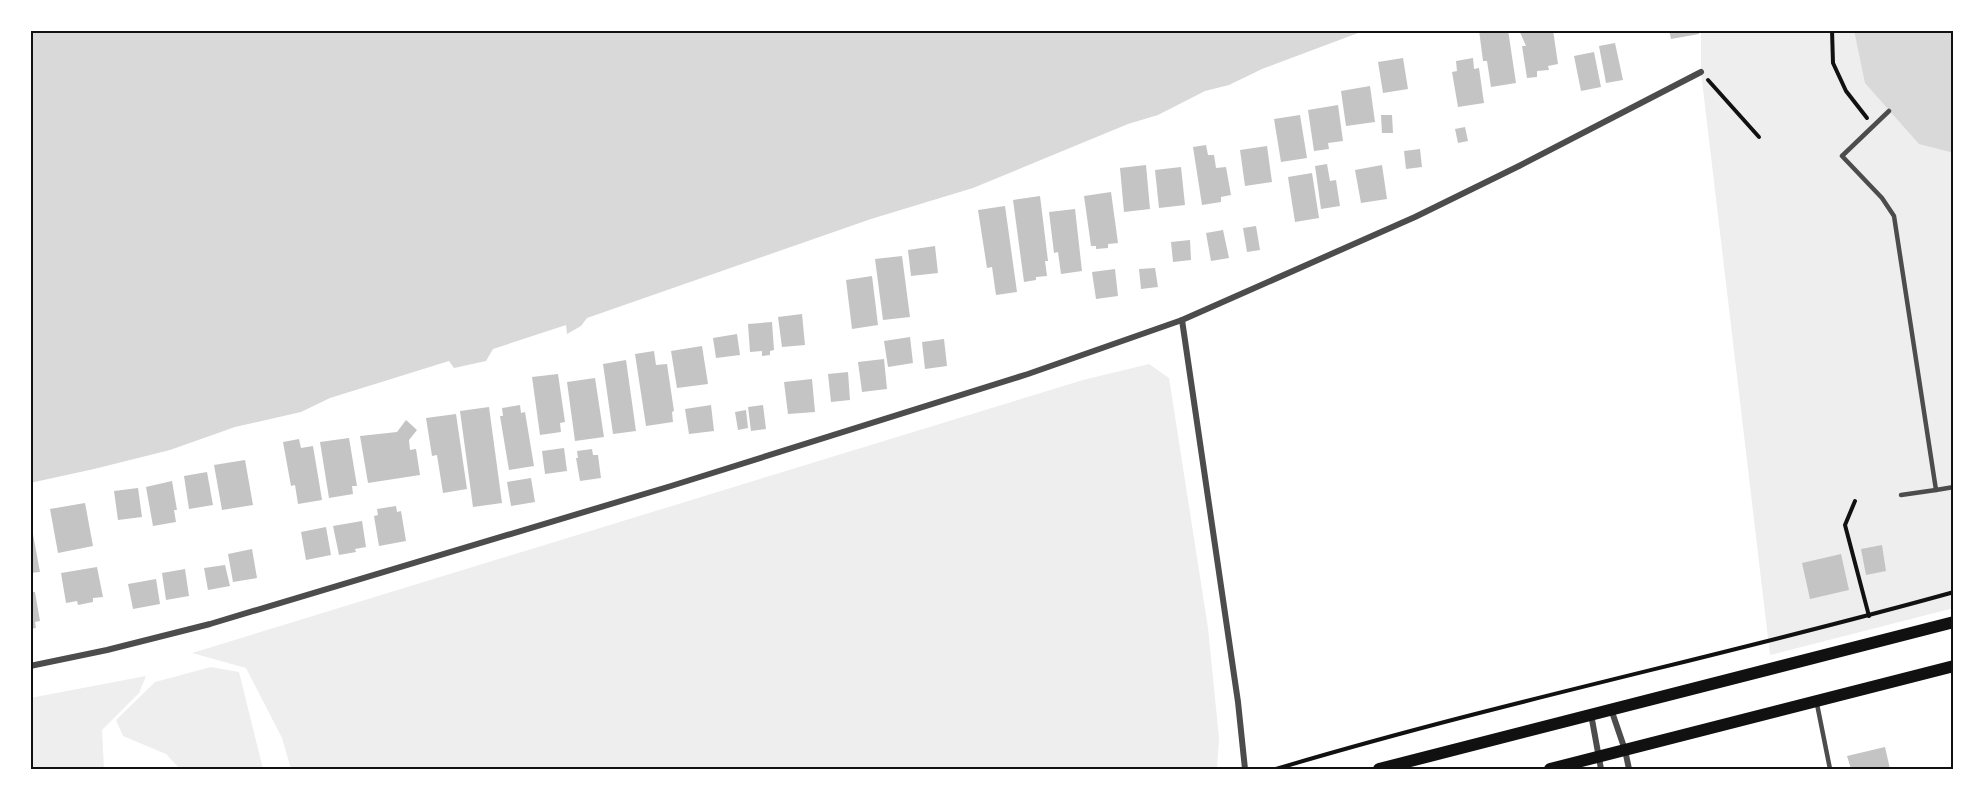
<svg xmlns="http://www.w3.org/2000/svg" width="1984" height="799" font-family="'PT Sans',sans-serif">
  <rect width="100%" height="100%" fill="#fff"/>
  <g fill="#eee">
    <path d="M1701,30H1954V608L1770,655L1701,72Z"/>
    <path d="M1149,364L1169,378L1208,628L1219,738L1217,769H291L282,738L246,668L192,653L1083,380Z"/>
    <path d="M211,667L239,672L263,769H180L166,754L123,736L116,720L155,682Z"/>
    <path d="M146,676L139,693L102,730L104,769H30V698Z"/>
  </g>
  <g fill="#d9d9d9">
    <path d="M30,30H1366L1262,69L1229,85L1205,91L1158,115L1128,124L973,188L871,219L587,318L581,326L567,334L566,325L493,349L486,361L454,368L449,361L330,398L301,412L235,427L170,450L94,469L30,483Z"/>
    <path d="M1854,30H1954V153L1919,144L1865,83Z"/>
  </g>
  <g fill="#c4c4c4">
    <path d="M1479,30H1508L1516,83L1491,87L1487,61H1483Z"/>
    <path d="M1519,30H1553L1558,64L1548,66L1549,70L1537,71V77L1527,78L1522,46H1526Z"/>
    <path d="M1669,30H1698L1699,34L1671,39Z"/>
    <path d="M1615,43L1623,80L1606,83L1599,46Z"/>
    <path d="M1594,52L1601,87L1581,91L1574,56Z"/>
    <path d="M1403,58L1408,89L1383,93L1378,62Z"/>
    <path d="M1473,58L1474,69L1479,68L1484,103L1458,107L1452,72L1457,71L1456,61Z"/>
    <path d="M1370,86L1375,122L1346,126L1341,91Z"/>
    <path d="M1338,105L1343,141L1328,143L1329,149L1314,151L1308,110Z"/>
    <path d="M1300,115L1307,158L1281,162L1274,119Z"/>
    <path d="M1381,115H1392L1393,133H1382Z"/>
    <path d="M1465,127L1468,141L1458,143L1455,129Z"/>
    <path d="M1206,145L1208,155H1214L1216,168L1226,167L1231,195L1221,197V202L1202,205L1193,147Z"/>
    <path d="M1267,146L1272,182L1245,186L1240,150Z"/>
    <path d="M1420,149L1422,167L1406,169L1404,151Z"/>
    <path d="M1327,164L1330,181L1336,180L1340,206L1321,209L1315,166Z"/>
    <path d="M1146,165L1150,209L1124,212L1120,168Z"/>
    <path d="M1382,165L1387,199L1361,203L1355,170Z"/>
    <path d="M1181,167L1185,205L1159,208L1155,170Z"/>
    <path d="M1312,173L1319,218L1295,222L1288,177Z"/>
    <path d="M1111,192L1118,243L1108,244V248L1096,249V246H1091L1084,196Z"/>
    <path d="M1040,196L1048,261H1045L1047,276L1036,277V280L1024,282L1013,200Z"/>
    <path d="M1005,206L1017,292L996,295L992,267L987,268L978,210Z"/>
    <path d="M1075,209L1082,271L1061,274L1058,252L1054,253L1049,212Z"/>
    <path d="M1256,226L1260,250L1247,252L1243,228Z"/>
    <path d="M1223,230L1229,258L1211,261L1206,233Z"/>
    <path d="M1190,240L1191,260L1173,262L1171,242Z"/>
    <path d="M935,246L938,273L911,276L908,250Z"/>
    <path d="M902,256L910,317L883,320L875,259Z"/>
    <path d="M1155,268L1158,287L1141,289L1139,269Z"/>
    <path d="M1115,269L1118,296L1096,299L1092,272Z"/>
    <path d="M872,276L878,325L852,329L846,280Z"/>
    <path d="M802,314L805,345L782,347L778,317Z"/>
    <path d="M772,322L774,350L770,351V355L762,356V351L750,352L748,324Z"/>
    <path d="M737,334L740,355L716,358L713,338Z"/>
    <path d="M910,337L913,363L888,367L884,341Z"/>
    <path d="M944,339L947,366L925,369L922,342Z"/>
    <path d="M702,346L708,384L677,388L671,351Z"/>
    <path d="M654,351L656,365L667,364L674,411L672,412L673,422L646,426L635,354Z"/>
    <path d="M884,359L887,389L862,392L858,362Z"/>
    <path d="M626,360L636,431L613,434L603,364Z"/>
    <path d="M848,372L850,400L831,402L828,374Z"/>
    <path d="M558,374L565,422L560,423L561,432L540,435L532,377Z"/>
    <path d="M595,378L604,437L575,441L567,382Z"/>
    <path d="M812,379L815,412L788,414L784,382Z"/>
    <path d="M520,405L521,413L525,412L534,466L509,470L500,416H503L502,408Z"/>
    <path d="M711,405L714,431L689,434L685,409Z"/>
    <path d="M763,405L766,429L751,431L748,407Z"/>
    <path d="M489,407L502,503L473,507L460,411Z"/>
    <path d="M746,410L748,428L738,430L735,412Z"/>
    <path d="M456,414L467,489L443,493L437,455L432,456L426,418Z"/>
    <path d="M406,420L417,430L409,440L410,450L416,449L420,475L368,483L360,436L397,432Z"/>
    <path d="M349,438L357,486H352L353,494L329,498L320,442Z"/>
    <path d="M299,439L301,448L313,446L322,500L298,504L295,485L291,486L283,442Z"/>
    <path d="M564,448L567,471L545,474L542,451Z"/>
    <path d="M592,449L593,455H598L601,478L580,481L576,458H578L577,451Z"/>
    <path d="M245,460L253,505L222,510L214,465Z"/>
    <path d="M207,472L213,505L189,509L184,476Z"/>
    <path d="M531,478L535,502L511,506L507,482Z"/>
    <path d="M172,481L177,510H174L176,522L153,526L146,487Z"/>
    <path d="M138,488L142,517L118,520L114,491Z"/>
    <path d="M85,503L93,546L58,553L50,509Z"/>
    <path d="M396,506L397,512L401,511L406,541L379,546L374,516L378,515L377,509Z"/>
    <path d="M30,518L40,572L30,573Z"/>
    <path d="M362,521L366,547L355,549L356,552L339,555L333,526Z"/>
    <path d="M326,527L331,555L306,560L301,532Z"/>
    <path d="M1882,545L1886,571L1866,575L1861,549Z"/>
    <path d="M252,549L257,578L233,582L228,554Z"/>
    <path d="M1841,554L1849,590L1810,599L1802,563Z"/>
    <path d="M225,565L230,586L208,590L204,568Z"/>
    <path d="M97,567L103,597L93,598V602L78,605L77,601L66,603L61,573Z"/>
    <path d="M185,569L189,596L166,600L162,573Z"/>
    <path d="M156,579L160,604L133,609L128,584Z"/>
    <path d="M30,588L32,592H35L40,621L35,622L36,628L30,629Z"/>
    <path d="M1885,747L1890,769H1851L1847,756Z"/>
  </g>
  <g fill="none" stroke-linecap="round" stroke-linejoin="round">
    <g stroke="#111" stroke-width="4">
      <path d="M1832,30L1833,63L1846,91L1867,118"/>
      <path d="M1708,80L1759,137"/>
      <path d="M1855,501L1845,525L1869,616"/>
      <path d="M1276,769C1500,702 1729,655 1954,592"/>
    </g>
    <g stroke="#4c4c4c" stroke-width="4.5">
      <path d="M1889,111L1842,156L1882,198L1894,216L1936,490L1954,487"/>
      <path d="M1901,495L1936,490"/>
      <path d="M1817,704L1830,769"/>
    </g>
    <g stroke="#4c4c4c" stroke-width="6">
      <path d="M1182,320L1238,702L1245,769"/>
      <path d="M30,666L107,650L210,624L671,486L1028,374L1182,320L1415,217L1519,166L1701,72"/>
      <path d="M1611,709L1625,750L1629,769"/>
      <path d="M1591,714L1601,769"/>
    </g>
    <g stroke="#111" stroke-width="12">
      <path d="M1379,769L1954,622"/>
      <path d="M1550,769L1954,666"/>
    </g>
  </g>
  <rect width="1984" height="799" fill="none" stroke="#ffffff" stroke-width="63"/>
  <rect x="32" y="32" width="1920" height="736" fill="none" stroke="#111" stroke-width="2"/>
</svg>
